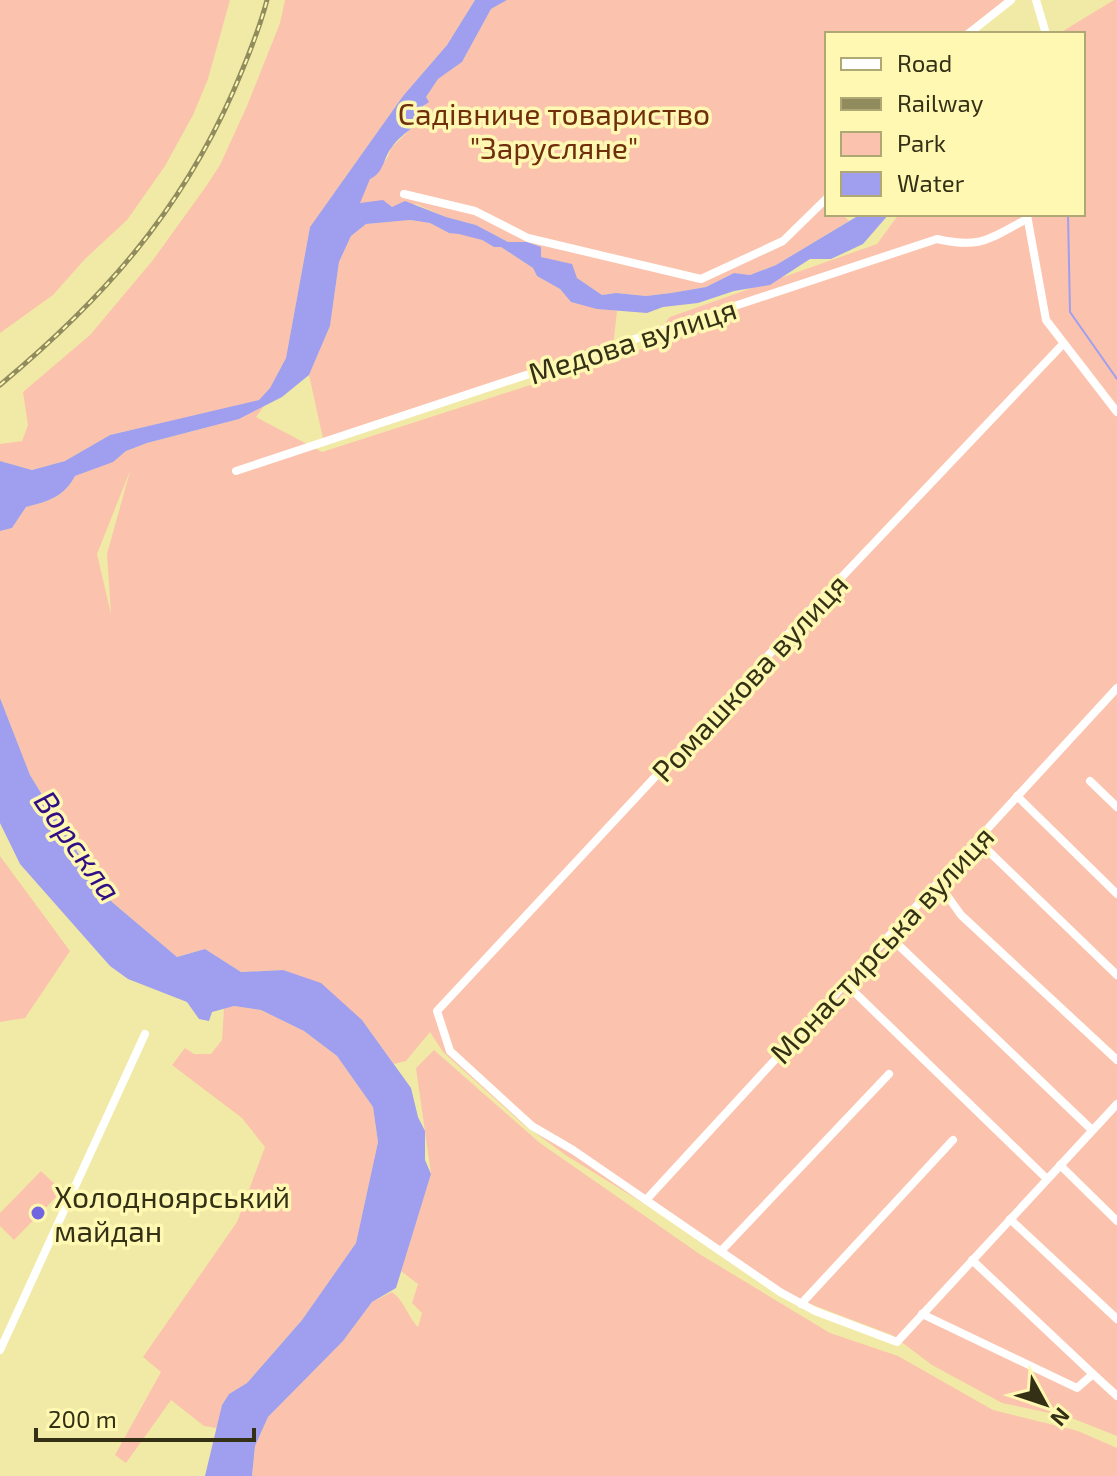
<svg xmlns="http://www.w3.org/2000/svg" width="1117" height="1476" font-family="'Exo 2',sans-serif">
  <rect width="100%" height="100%" fill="#f1eaa6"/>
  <g fill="#fbc3ad" fill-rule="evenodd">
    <path d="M0,0H230L208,79L193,115L165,166L127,220L85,259L53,295L0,333Z"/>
    <path d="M285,0H475L447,45L403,96L310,227L286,358L270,388L259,400L249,403L110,435L65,461L32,470L0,461V444L22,441L28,425L23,392L90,335L153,260L207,185L220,165L247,106L280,23Z"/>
    <path d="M507,0H1011L968,34H827V214H842L849,221L776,265L750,275L734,273L706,287L671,293L646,296L616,293L602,295L577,278L563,264L541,257L527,242H508L476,225L446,217L416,204L392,207L359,203L370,179L388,157L391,148L422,118L426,97L438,79L462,62L491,9Z"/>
    <path d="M1114,0H1117V1436L1069,1417L1002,1403L932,1365L892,1335L800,1300L567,1156L523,1124L443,1052L430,1032L406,1061L394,1064L362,1020L283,970L241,972L205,949L177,957L112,902L30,775L0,698V531L12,528L26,507C47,502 64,497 75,476L112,462L126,451L147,443L239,419L264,406L256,417L322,452L642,349L670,317L877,244L899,214H1083V34H1058ZM130,471L107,554L111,614L97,554Z"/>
    <path d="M410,220L430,223L449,233H459L482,240L494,247H501L533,268L537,276L560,289L571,302L617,311L613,347L324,443L309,375L330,326L339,262L351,236L366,224Z"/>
    <path d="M0,856L70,951L25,1018L0,1022Z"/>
    <path d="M234,1006L261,1010L304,1031L337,1056L373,1107L378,1142L356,1243L302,1320L247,1383L229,1394L222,1405L217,1428L204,1426L171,1400L126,1463L115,1455L161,1372L143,1357L237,1222L265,1147L242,1118L172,1065L185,1048L194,1054H211L222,1040L224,1008Z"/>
    <path d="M434,1050L540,1143L701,1255L830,1333L898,1356L993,1410L1078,1431L1117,1448V1476H252L255,1446L268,1417L343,1341L372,1302L392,1292C404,1300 408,1317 418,1327L422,1313L412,1303L418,1284L401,1271L431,1174L416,1068Z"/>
    <path d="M41,1171L62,1191L14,1240L0,1226V1213Z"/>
  </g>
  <g fill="#9f9eef">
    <path d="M475,0H507L491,9L462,62L438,79L426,97L429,102L423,106C420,129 404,130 392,147C383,158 384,173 370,179L360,203L383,200L392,207L405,201L446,217L476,225L508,242H527L541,247V257L572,264L577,278L602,295L616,293L646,296L671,293L706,287L734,273L750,275L776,265L861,214H889L863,244L831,259H810L770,285L734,291L698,303L663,307L647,313L597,309L571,302L560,289L537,276L533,268L501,247H494L482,240L459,234L449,233L430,223L410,220L366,224L351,236L339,262L330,326L309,375L282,397L239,419L147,443L126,451L113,462L75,476C64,497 47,502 26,507L12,528L0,531V461L32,470L65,461L110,435L259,400L270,388L286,358L310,227L403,96L447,45Z"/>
    <path d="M0,698L30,775L83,861L112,902L177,957L205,949L241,972L283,970L321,983L362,1020L411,1088L418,1117L425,1131V1160L431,1174L396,1288L372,1302L343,1341L268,1417L255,1446L252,1476H205L222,1405L229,1394L247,1383L302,1320L356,1243L378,1142L373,1107L337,1056L304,1031L261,1010L234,1006L212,1012L209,1021L199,1019L187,1002L128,979L110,966L20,864L0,823Z"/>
  </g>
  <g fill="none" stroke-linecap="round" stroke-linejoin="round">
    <path stroke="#9f9eef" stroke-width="2" d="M1068,214L1070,312L1117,379"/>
    <g stroke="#fff" stroke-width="8">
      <path d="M1036,0L1046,34"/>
      <path d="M968,34L1011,0"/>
      <path d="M404,194L475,211L528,238L701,279L783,241L827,198"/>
      <path d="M1027,215L1046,320L1117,412"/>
      <path d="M1063,344L819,601L437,1011L450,1051L532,1126L573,1150L780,1292L815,1311L897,1342L1117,1104"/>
      <path d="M236,471L937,239C982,249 988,239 1027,219"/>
      <path d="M1090,781L1117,807"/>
      <path d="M1017,796L1117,894"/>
      <path d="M977,840L1117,975"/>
      <path d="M938,883L961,915L1117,1060"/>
      <path d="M889,936L1092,1130"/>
      <path d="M845,983L1047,1179"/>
      <path d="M1060,1165L1117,1221"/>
      <path d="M646,1200L1117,688"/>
      <path d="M1010,1219L1117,1319"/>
      <path d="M721,1251L889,1074"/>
      <path d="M972,1260L1093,1374"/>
      <path d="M801,1304L953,1140"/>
      <path d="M922,1314L1077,1388L1093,1374L1117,1396"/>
      <path d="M0,1350L145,1034"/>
    </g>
    <g stroke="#918c5d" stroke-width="5">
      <path id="rail" d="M0,385C102,300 179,214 233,92C246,62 259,31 267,0"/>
    </g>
    <use href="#rail" stroke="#fef8b3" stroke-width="2" stroke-dasharray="6" stroke-linecap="butt"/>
  </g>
  <circle fill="#7166e0" stroke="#fef8b3" stroke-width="3" cx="38" cy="1213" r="8"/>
  <g text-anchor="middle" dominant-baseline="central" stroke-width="7" stroke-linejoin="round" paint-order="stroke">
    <g font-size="30" fill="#712e0c" stroke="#fef8b3">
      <text x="554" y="113">Садівниче товариство<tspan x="554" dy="34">"Зарусляне"</tspan></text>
    </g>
    <g font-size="30" fill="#333015" stroke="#fef8b3">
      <text transform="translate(632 340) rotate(-18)">Медова вулиця</text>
      <text transform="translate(749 677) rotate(-47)">Ромашкова вулиця</text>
      <text transform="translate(881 944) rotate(-47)">Монастирська вулиця</text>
    </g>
    <g font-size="30" fill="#333015" stroke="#fef8b3" text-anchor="start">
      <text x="54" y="1196">Холодноярський<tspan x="54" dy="34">майдан</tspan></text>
    </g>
    <g font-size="32" font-style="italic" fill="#300e86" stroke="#fef8b3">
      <text transform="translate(79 845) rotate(55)">Ворскла</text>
    </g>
  </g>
  <rect x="825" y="32" width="260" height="184" fill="#fef8b3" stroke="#ada874" stroke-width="2"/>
  <rect x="841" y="58" width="40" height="12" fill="#ffffff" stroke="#ada874" stroke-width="2"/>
  <text x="897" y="72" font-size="24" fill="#333015">Road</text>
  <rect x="841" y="98" width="40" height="12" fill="#918c5d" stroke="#ada874" stroke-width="2"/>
  <text x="897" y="112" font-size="24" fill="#333015">Railway</text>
  <rect x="841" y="132" width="40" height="24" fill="#fbc3ad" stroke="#ada874" stroke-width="2"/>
  <text x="897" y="152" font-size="24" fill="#333015">Park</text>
  <rect x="841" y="172" width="40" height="24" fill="#9f9eef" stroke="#ada874" stroke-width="2"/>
  <text x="897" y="192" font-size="24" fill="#333015">Water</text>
  <g transform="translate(1045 1404) rotate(130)" stroke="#fef8b3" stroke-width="6" paint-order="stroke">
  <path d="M0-6L14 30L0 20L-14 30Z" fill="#333015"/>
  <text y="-12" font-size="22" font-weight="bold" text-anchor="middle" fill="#333015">N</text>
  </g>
  <path d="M36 1428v12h218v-12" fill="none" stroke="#333015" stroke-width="4"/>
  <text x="48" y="1428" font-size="24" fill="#333015" stroke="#fef8b3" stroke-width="6" paint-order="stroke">200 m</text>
</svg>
